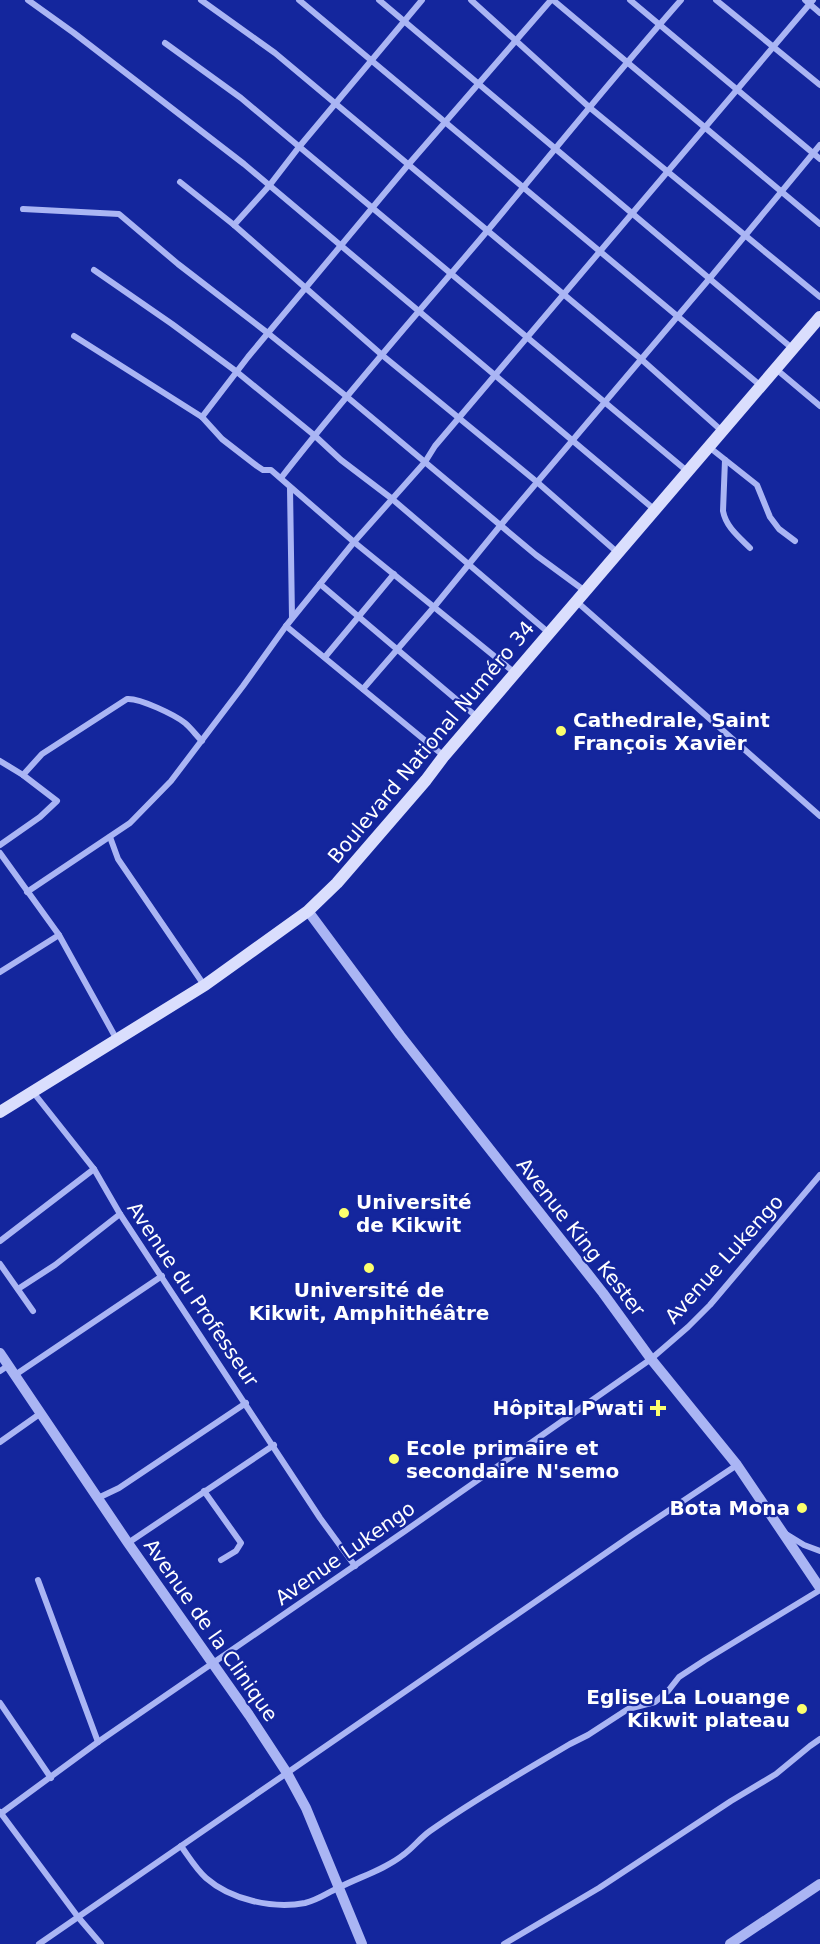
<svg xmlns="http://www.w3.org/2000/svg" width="820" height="1944" font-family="'DejaVu Sans',sans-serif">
  <rect width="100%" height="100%" fill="#14269d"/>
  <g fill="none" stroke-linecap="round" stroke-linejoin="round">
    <g stroke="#aab5f4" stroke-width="6">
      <path d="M28,0L74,33L244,164L655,510"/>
      <path d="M201,0L275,53L641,359L722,431"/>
      <path d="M299,0L761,386"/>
      <path d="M379,0L793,349"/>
      <path d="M471,0L589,107L820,297"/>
      <path d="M553,0L820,224"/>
      <path d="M630,0L820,159"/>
      <path d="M716,0L820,85"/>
      <path d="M805,0L820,13"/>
      <path d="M165,43L241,98L687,471"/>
      <path d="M180,182L234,225L382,355L537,482L618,553"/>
      <path d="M23,209L119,214L178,264L269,334L346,396L536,555L585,591"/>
      <path d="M234,225L269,186L299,147L422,0"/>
      <path d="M94,270L172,324L237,372L314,435L341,460L391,498L549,633"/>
      <path d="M74,336L202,417L222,439L257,466L263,470H271L354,542L515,673"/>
      <path d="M776,369L820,406"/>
      <path d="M202,417L248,357L408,165L551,0"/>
      <path d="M709,447L757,485L770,517L779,529L795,541"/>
      <path d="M725,460L723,511C726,527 739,537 750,548"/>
      <path d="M281,478C347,393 419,312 488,230C552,153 615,75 681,0"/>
      <path d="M290,488L292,618"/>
      <path d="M320,584L477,717"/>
      <path d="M576,601L820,816"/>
      <path d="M286,626L444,756"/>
      <path d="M325,657L394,574"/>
      <path d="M363,689L434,607L500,526L710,278L820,145"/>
      <path d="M0,761L23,775L57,801L40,817L0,845"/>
      <path d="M23,775L42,754L127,699C140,698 175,715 185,723C191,728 196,735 202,741"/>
      <path d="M110,837L118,859L204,985"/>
      <path d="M0,853L59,935L117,1040"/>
      <path d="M27,892L130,823L171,781L243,686L286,626L354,542L425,462L435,446L813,0"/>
      <path d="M0,972L59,935"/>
      <path d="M33,1092L94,1169L120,1214L320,1518L355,1566"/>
      <path d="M0,1241L94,1169"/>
      <path d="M0,1264L33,1311"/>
      <path d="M18,1289L55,1265L120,1214"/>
      <path d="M0,1371L9,1365"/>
      <path d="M15,1375L162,1276"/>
      <path d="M0,1442L41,1413"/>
      <path d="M204,1491L241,1543L236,1551L221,1560"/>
      <path d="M98,1498L119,1488L246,1403"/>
      <path d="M786,1534L804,1545L820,1551"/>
      <path d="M128,1543L274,1445"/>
      <path d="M38,1580L98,1742"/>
      <path d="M0,1703L51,1778"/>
      <path d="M0,1812L78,1917L101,1944"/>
      <path d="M0,1814L98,1742L405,1531L651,1359L688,1327L710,1305L820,1175"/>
      <path d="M181,1846C189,1857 196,1869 206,1878C231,1900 273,1909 305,1903C318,1900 327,1893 338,1888C359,1877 384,1870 403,1855C413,1848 420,1838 430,1831C475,1799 523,1772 570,1744L588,1735L628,1709L655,1702L668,1691L679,1677L705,1660L820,1590"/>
      <path d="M39,1944L632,1535L737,1465"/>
      <path d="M504,1944L599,1888L731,1801L776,1774L810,1746L820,1739"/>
    </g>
    <g stroke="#aab5f4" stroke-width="10">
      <path d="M308,911L400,1035L603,1293L651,1359L737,1465L820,1588"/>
      <path d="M0,1353L128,1543L249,1715L287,1773L306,1808L362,1944"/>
      <path d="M730,1944L820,1884"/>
    </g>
    <path stroke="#dadefd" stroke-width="12" d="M0,1112L205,985L308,911L337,883L426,780L444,756L820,317"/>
  </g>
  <g fill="#fcff6d" stroke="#14269d" stroke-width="2">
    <circle cx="561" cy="731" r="6"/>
    <circle cx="344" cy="1213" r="6"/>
    <circle cx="369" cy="1268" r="6"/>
    <path d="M655 1399h6v6h6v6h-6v6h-6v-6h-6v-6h6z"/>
    <circle cx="394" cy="1459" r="6"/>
    <circle cx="802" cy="1508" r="6"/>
    <circle cx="802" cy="1709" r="6"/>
  </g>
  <g text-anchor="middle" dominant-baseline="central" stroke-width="4.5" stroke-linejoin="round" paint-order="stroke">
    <g font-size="20" font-weight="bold" fill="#fff" stroke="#14269d" text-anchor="start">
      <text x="573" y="720">Cathedrale, Saint<tspan x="573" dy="23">François Xavier</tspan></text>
      <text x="356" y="1202">Université<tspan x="356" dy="23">de Kikwit</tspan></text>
      <text x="369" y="1290" text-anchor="middle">Université de<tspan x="369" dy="23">Kikwit, Amphithéâtre</tspan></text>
      <text x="644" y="1408" text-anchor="end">Hôpital Pwati</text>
      <text x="406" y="1448">Ecole primaire et<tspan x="406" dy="23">secondaire N'semo</tspan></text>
      <text x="790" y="1508" text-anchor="end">Bota Mona</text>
      <text x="790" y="1697" text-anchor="end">Eglise La Louange<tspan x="790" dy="23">Kikwit plateau</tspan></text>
    </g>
    <g font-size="20" fill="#fff" stroke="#14269d">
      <text transform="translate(431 742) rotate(-50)">Boulevard National Numéro 34</text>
      <text transform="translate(581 1237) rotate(52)">Avenue King Kester</text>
      <text transform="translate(724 1259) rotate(-48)">Avenue Lukengo</text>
      <text transform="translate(193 1294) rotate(56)">Avenue du Professeur</text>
      <text transform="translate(345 1553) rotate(-35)">Avenue Lukengo</text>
      <text transform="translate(211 1630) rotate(55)">Avenue de la Clinique</text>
    </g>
  </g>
</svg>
